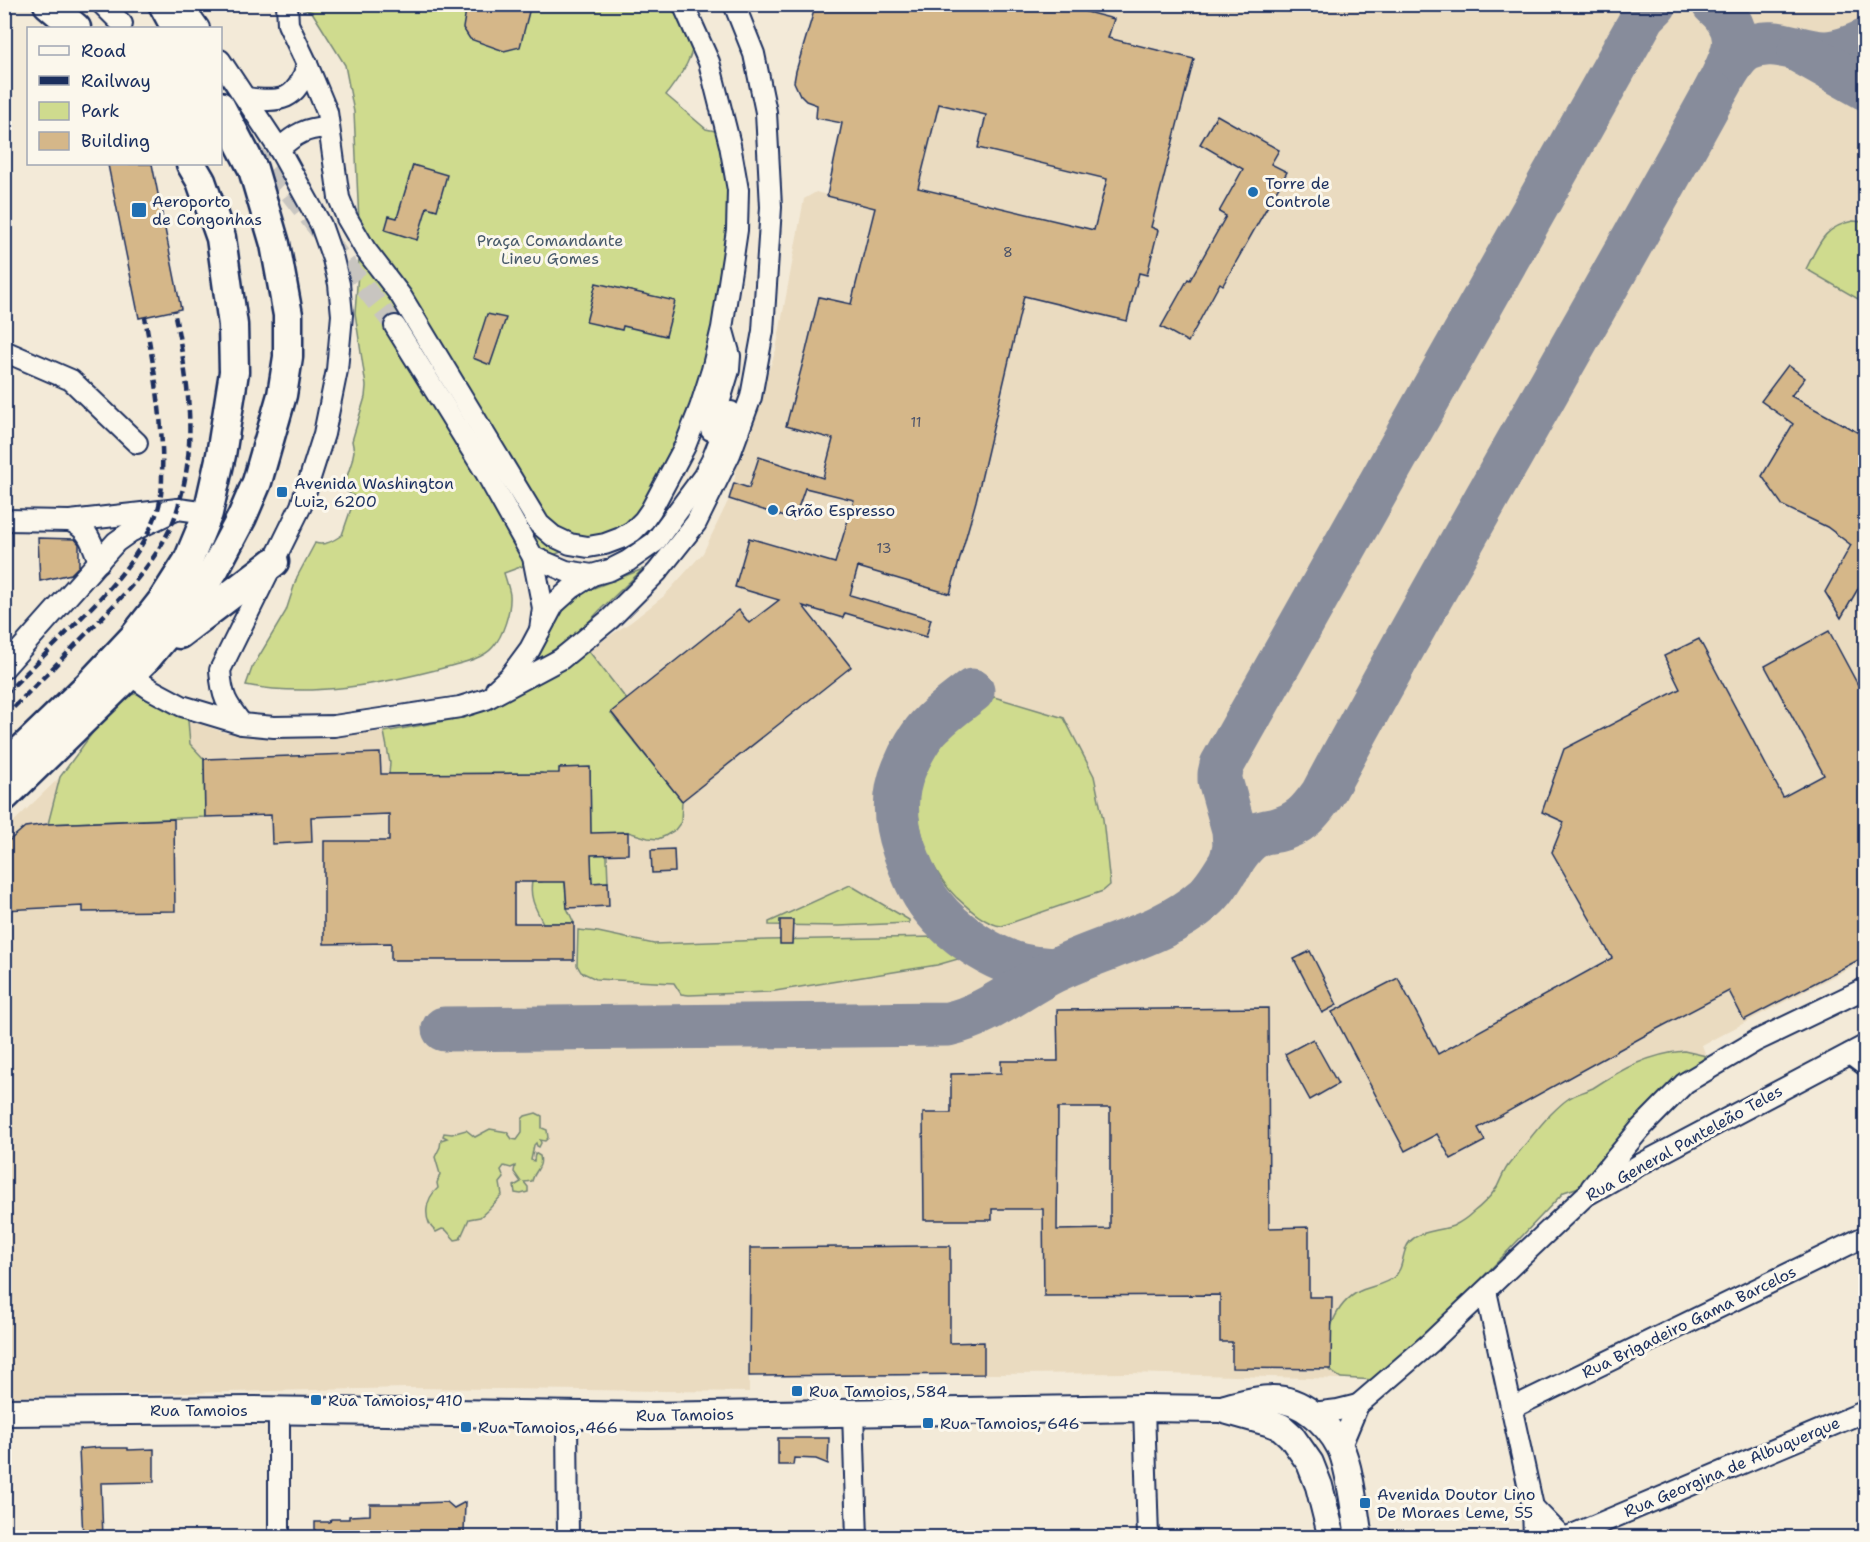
<svg xmlns="http://www.w3.org/2000/svg" width="1870" height="1542" font-family="'Shantell Sans',sans-serif">
  <rect width="100%" height="100%" fill="#f3ead8"/>
  <filter id="ink" filterUnits="userSpaceOnUse"><feTurbulence type="fractalNoise" baseFrequency=".0167" numOctaves="2"/><feDisplacementMap in="SourceGraphic" scale="12" xChannelSelector="R" yChannelSelector="G"/><feConvolveMatrix kernelMatrix="1 2 1 2 8 2 1 2 1" color-interpolation-filters="sRGB"/></filter>
  <g filter="url(#ink)">
    <path fill="#eadbc0" d="M816,5H1865V960L1702,1045L1706,1056L1660,1099L1582,1186L1564,1192L1447,1315L1376,1380L1129,1373L749,1376V1392L407,1388L5,1397V830L60,777L118,698L139,693L188,720L226,733L384,732L461,718L503,701L588,650L631,622L664,596L703,553L729,499L734,483L737,458L776,350L804,199L816,192L827,195L842,123L816,118L817,105L806,101L800,95L794,82L796,71Z"/>
    <g fill="#cfdb8e" stroke="#758576" stroke-width="1.5" fill-rule="evenodd">
      <path d="M306,4L690,5C692,14 694,24 694,34C695,58 679,77 666,95L706,129L739,136L743,192L732,308L649,520L504,573C506,580 509,588 510,595C511,611 503,636 493,647C483,659 461,663 447,667C383,684 312,698 246,685L252,668L286,611L297,577L314,545L315,543C325,546 333,541 342,535L355,497L343,489L352,461L354,451L352,441L365,397L366,386L355,313L360,245L354,112L345,65L312,12L300,8Z"/>
      <path d="M1853,221L1865,222V303L1806,269C1819,244 1823,227 1853,221Z"/>
      <path d="M643,569L601,609L578,633L540,659L533,653L571,600L591,589Z"/>
      <path d="M588,650L627,700L611,713L682,801L681,822L675,830L665,836L658,839L648,838L628,832L606,833L608,882L565,884L567,908L574,923H543C536,909 529,898 532,882H542V773L389,774L390,763L384,732L461,718L503,701ZM560,768H590L591,872Z"/>
      <path d="M139,693L188,720L190,744L204,759L205,817L48,824L60,777L118,698Z"/>
      <path d="M994,697L1064,718L1094,776L1103,819L1110,885L1103,891L1002,926C986,925 968,908 956,897C940,881 931,863 924,842C920,827 916,812 918,797C922,756 962,718 994,697Z"/>
      <path d="M850,885L909,920V923L839,926L769,925V922Z"/>
      <path d="M578,930L598,932L654,944L766,940L936,937L947,943L965,957L937,965L769,992L689,995L681,994L674,983L596,979L581,972L577,965Z"/>
      <path d="M1684,1051L1706,1056L1660,1099L1582,1186L1564,1192L1447,1315L1376,1380L1341,1378L1329,1370C1323,1343 1331,1309 1356,1293C1368,1286 1383,1286 1394,1277C1406,1267 1400,1247 1414,1238C1425,1230 1440,1231 1453,1226C1459,1223 1467,1218 1472,1213C1480,1207 1491,1196 1497,1187C1501,1179 1504,1170 1510,1163C1524,1147 1536,1129 1551,1114C1556,1109 1562,1103 1568,1099C1575,1094 1585,1092 1593,1088C1622,1069 1649,1054 1684,1051Z"/>
      <path d="M536,1113L542,1116V1128L547,1130L548,1138L545,1141L540,1140L541,1143L539,1147L537,1146L536,1143L534,1145L531,1160L534,1161L535,1153L540,1156C543,1168 534,1171 532,1181L524,1182L528,1187V1192L521,1194L515,1193L514,1186L521,1182L514,1172L515,1166L511,1168L504,1166L501,1170L504,1178L500,1183L502,1195L490,1208L480,1217L469,1219L460,1239L455,1240L446,1230L442,1229L436,1232C422,1220 425,1199 438,1188L437,1183L440,1174L435,1157L440,1147L441,1140L447,1138L443,1136L444,1133L452,1134L466,1130L475,1137L490,1129L507,1132L512,1139L517,1140L522,1133V1119L525,1116Z"/>
    </g>
    <g fill="none" stroke-linecap="round" stroke-linejoin="round">
      <g stroke="#878c9b" stroke-width="45">
        <path d="M1714,4C1750,34 1731,60 1714,94C1723,80 1732,57 1747,49C1773,35 1799,53 1825,53C1839,53 1853,47 1866,41"/>
        <path d="M1800,51L1866,88"/>
        <path d="M972,691C959,701 945,711 933,723C921,734 910,754 904,769C893,795 895,823 904,849C911,868 919,890 932,906C953,933 994,961 1027,967C1036,969 1045,969 1054,970"/>
        <path d="M1231,864L1235,846L1234,830L1220,780V774L1222,765L1644,15L1655,4"/>
        <path d="M444,1029L948,1024C986,1016 1019,988 1053,971C1102,946 1162,936 1204,899C1224,882 1234,847 1255,836C1261,832 1270,831 1277,830C1300,824 1309,813 1322,795C1448,559 1585,329 1714,94"/>
      </g>
    </g>
    <g fill="#d5b789" stroke="#1b2f5e" stroke-width="1.5" fill-rule="evenodd">
      <path d="M467,4H531L520,47L504,51L470,39L463,28Z"/>
      <path d="M816,4H1056L1114,19L1108,38L1194,59L1151,227L1158,230L1147,275L1139,273L1127,321L1024,296L976,501L950,594L858,567L850,595L931,619L926,637L845,613L843,618L803,606L851,667L682,801L611,712L739,610L749,623L779,600L735,587L749,538L835,563L854,500L805,488L794,520L729,499L734,483L749,488L759,457L823,478L833,439L786,426L806,351L819,297L851,304L875,208L827,196L842,123L816,118L817,105L806,101L800,95L794,82L796,71ZM939,104L986,115L978,148L1107,179L1094,230L918,188Z"/>
      <path d="M1217,115L1279,150L1271,164L1287,172L1223,285L1220,283L1188,342L1161,327L1188,279L1190,280L1226,216L1219,212L1243,169L1200,144Z"/>
      <path d="M116,164H152L181,309L139,318L108,165Z"/>
      <path d="M413,165L447,175L437,210L427,207L417,240L385,230L389,216L397,218Z"/>
      <path d="M596,283L675,301L666,336L623,326L622,330L586,322Z"/>
      <path d="M487,314L506,318L490,365L473,358Z"/>
      <path d="M1788,365L1805,378L1791,396L1866,437V464L1859,476L1866,480V575L1841,618L1825,592L1851,545L1827,527L1783,506L1762,476L1793,424L1761,401Z"/>
      <path d="M38,538L75,539L79,544V566L71,574L40,581Z"/>
      <path d="M1829,631L1866,700V956L1744,1020L1729,991L1653,1031L1478,1128L1485,1141L1451,1159L1437,1134L1405,1151L1332,1012L1398,978L1438,1054L1612,958L1552,852L1564,822L1542,812L1564,749L1680,689L1664,656L1699,639L1783,797L1824,775L1765,666Z"/>
      <path d="M380,753L381,774L559,773V768L590,767L591,833L628,832V854L591,855L592,883L608,882L609,906L567,908L565,882H514V923H574V960H391V943L324,944V841H389V814L311,817L312,842L272,844L271,815L205,817L204,759Z"/>
      <path d="M174,819L175,911L83,912V906L4,910V845L25,827L48,824Z"/>
      <path d="M674,849L675,872L652,873L651,850Z"/>
      <path d="M780,920H793L792,944H780Z"/>
      <path d="M1310,951L1337,1005L1322,1013L1294,959Z"/>
      <path d="M1268,1008L1269,1228L1309,1227V1297H1332L1331,1369L1232,1368V1342H1220V1295L1044,1296L1043,1209H992V1220H924L923,1113H951V1074L1001,1073V1061H1058L1057,1010ZM1058,1108H1110V1229L1057,1230Z"/>
      <path d="M1313,1039L1338,1084L1310,1100L1285,1054Z"/>
      <path d="M925,1246H950V1343L984,1342V1374L749,1376L750,1248Z"/>
      <path d="M778,1438H829L828,1464L816,1459L794,1458L793,1465H778Z"/>
      <path d="M100,1447V1448H128V1450L154,1449V1482L101,1483L103,1538H83L79,1449Z"/>
      <path d="M447,1502L454,1508L465,1502L464,1533L420,1535V1533H391L365,1534V1537L358,1538H315V1522H330L331,1519H349V1516L370,1515V1504H420V1503Z"/>
    </g>
    <g fill="none" stroke-linecap="round" stroke-linejoin="round">
      <path stroke="#c8c5c0" stroke-width="20" stroke-dasharray="20 10" stroke-linecap="butt" d="M249,149L289,192L395,326"/>
      <g stroke="#1b2f5e" stroke-width="24">
        <g id="minor">
          <path d="M102,4L122,24"/>
          <path d="M182,4L199,28"/>
          <path d="M220,60L279,149"/>
          <path d="M307,64L327,112L339,198L347,218L365,249L401,296L539,524L553,536L570,544L588,547L605,544L621,538L633,531L644,520L651,510L685,446L700,408L712,370L722,328L733,257L737,230L738,190L730,145L709,62L683,4"/>
          <path d="M246,98C280,103 298,101 307,64L288,24L287,4"/>
          <path d="M395,326L486,473L533,557L543,608L540,630"/>
          <path d="M4,351L71,380L137,443"/>
          <path d="M711,430L729,370L730,356L723,331"/>
          <path d="M4,520L70,521L178,509L208,513"/>
          <path d="M70,521C89,529 92,543 99,562"/>
          <path d="M533,557L566,571L592,575L610,570L628,561L655,542L703,477L712,460L731,412"/>
          <path d="M4,668L116,542L130,532L178,509"/>
          <path d="M130,675L152,690L182,706L242,724L274,727L334,726L460,707L486,699L561,659L610,619L657,572L696,523L730,454L751,397L763,331L771,207L766,112L754,54L734,4"/>
          <path d="M496,689L510,676L530,649L554,604L572,588L592,575"/>
          <path d="M242,724C226,703 222,697 220,670L301,506L324,434L337,370L342,315L339,284L333,259L321,225L279,149C294,135 308,126 329,128"/>
          <path d="M1850,1054L1866,1066"/>
          <path d="M1591,1188L1640,1129L1685,1083L1756,1041L1866,988"/>
          <path d="M1486,1291L1533,1507L1534,1538"/>
          <path d="M1144,1408L1148,1538"/>
          <path d="M1512,1408L1866,1236"/>
          <path d="M279,1410V1538"/>
          <path d="M853,1412L857,1538"/>
          <path d="M1313,1413L1338,1410L1358,1405"/>
          <path d="M567,1416L568,1538"/>
          <path d="M1340,1448L1358,1405L1430,1343L1585,1196L1641,1164L1866,1045"/>
          <path d="M1533,1507L1563,1538"/>
          <path d="M1565,1538L1866,1411"/>
        </g>
      </g>
      <g stroke="#1b2f5e" stroke-width="30">
        <g id="major">
          <path d="M1225,1408C1240,1404 1255,1399 1271,1399C1300,1398 1327,1422 1340,1447C1350,1466 1355,1514 1359,1538"/>
          <path d="M4,1412L255,1410L649,1416L1144,1408L1221,1409L1271,1423L1281,1427L1291,1436L1310,1463L1319,1486L1332,1538"/>
        </g>
      </g>
      <g stroke="#1b2f5e" stroke-width="33">
        <g id="highway">
          <path d="M48,4L76,28"/>
          <path d="M163,4L176,28"/>
          <path d="M179,634L274,562"/>
          <path d="M4,767L87,687L134,637L163,600L188,561L208,513L221,455L234,372L233,325L221,238L201,181L191,164"/>
          <path d="M4,797L146,659L181,617L214,570L242,517L257,482L282,395L288,357V315L275,244L253,169L220,106"/>
        </g>
      </g>
      <use href="#minor" stroke="#fbf7ec" stroke-width="20"/>
      <use href="#major" stroke="#fbf7ec" stroke-width="26"/>
      <use href="#highway" stroke="#fbf7ec" stroke-width="28"/>
      <g stroke="#1b2f5e" stroke-width="4.5" stroke-dasharray="9 4.5" stroke-linecap="butt">
        <path d="M4,695C27,672 50,650 72,627C105,594 139,560 156,515C161,503 162,488 162,475C164,422 154,369 145,317"/>
        <path d="M4,717C30,691 56,665 81,639C116,603 153,568 173,522C176,515 178,507 180,500C198,436 187,375 174,311"/>
      </g>
    </g>
  </g>
  <g fill="#1f6fb2" stroke="#fbf7ec" stroke-width="2">
    <circle cx="1253" cy="192" r="6"/>
    <rect x="131" y="202" width="16" height="16" rx="3"/>
    <rect x="276" y="486" width="12" height="12" rx="3"/>
    <circle cx="773" cy="510" r="6"/>
    <rect x="791" y="1385" width="12" height="12" rx="3"/>
    <rect x="310" y="1394" width="12" height="12" rx="3"/>
    <rect x="922" y="1417" width="12" height="12" rx="3"/>
    <rect x="460" y="1421" width="12" height="12" rx="3"/>
    <rect x="1359" y="1497" width="12" height="12" rx="3"/>
  </g>
  <g text-anchor="middle" dominant-baseline="central" stroke-width="6" stroke-linejoin="round" paint-order="stroke">
    <g font-size="14" fill="#4a5169">
      <text x="1008" y="252">8</text>
      <text x="916" y="422">11</text>
      <text x="884" y="548">13</text>
    </g>
    <g font-size="16" fill="#1b2f5e" stroke="#fbf7ec" text-anchor="start">
      <text x="1265" y="183">Torre de<tspan x="1265" dy="18">Controle</tspan></text>
      <text x="152" y="201">Aeroporto<tspan x="152" dy="18">de Congonhas</tspan></text>
      <text x="294" y="483">Avenida Washington<tspan x="294" dy="18">Luiz, 6200</tspan></text>
      <text x="785" y="510">Grão Espresso</text>
      <text x="809" y="1391">Rua Tamoios, 584</text>
      <text x="328" y="1400">Rua Tamoios, 410</text>
      <text x="940" y="1423">Rua Tamoios, 646</text>
      <text x="478" y="1427">Rua Tamoios, 466</text>
      <text x="1377" y="1494">Avenida Doutor Lino<tspan x="1377" dy="18">De Moraes Leme, 55</tspan></text>
    </g>
    <g font-size="16" fill="#485a6a" stroke="#fbf7ec">
      <text x="550" y="240">Praça Comandante<tspan x="550" dy="18">Lineu Gomes</tspan></text>
    </g>
    <g font-size="16" fill="#1b2f5e" stroke="#fbf7ec">
      <text transform="translate(1684 1143) rotate(-29)">Rua General Panteleão Teles</text>
      <text transform="translate(1689 1322) rotate(-26)">Rua Brigadeiro Gama Barcelos</text>
      <text x="199" y="1410">Rua Tamoios</text>
      <text transform="translate(685 1415) rotate(-1)">Rua Tamoios</text>
      <text transform="translate(1732 1467) rotate(-23)">Rua Georgina de Albuquerque</text>
    </g>
  </g>
  <rect width="1870" height="1542" fill="none" stroke="#fbf7ec" stroke-width="24"/>
  <rect x="12" y="12" width="1846" height="1518" fill="none" stroke="#1b2f5e" stroke-width="2" filter="url(#ink)"/>
  <rect x="27" y="27" width="195" height="138" fill="#fbf7ec" stroke="#a1a7b3" stroke-width="1.5"/>
  <rect x="39" y="46" width="30" height="9" fill="#fbf7ec" stroke="#a1a7b3" stroke-width="1.5"/>
  <text x="81" y="57" font-size="18" fill="#1b2f5e">Road</text>
  <rect x="39" y="76" width="30" height="9" fill="#1b2f5e" stroke="#a1a7b3" stroke-width="1.5"/>
  <text x="81" y="87" font-size="18" fill="#1b2f5e">Railway</text>
  <rect x="39" y="102" width="30" height="18" fill="#cfdb8e" stroke="#a1a7b3" stroke-width="1.5"/>
  <text x="81" y="117" font-size="18" fill="#1b2f5e">Park</text>
  <rect x="39" y="132" width="30" height="18" fill="#d5b789" stroke="#a1a7b3" stroke-width="1.5"/>
  <text x="81" y="147" font-size="18" fill="#1b2f5e">Building</text>
</svg>
